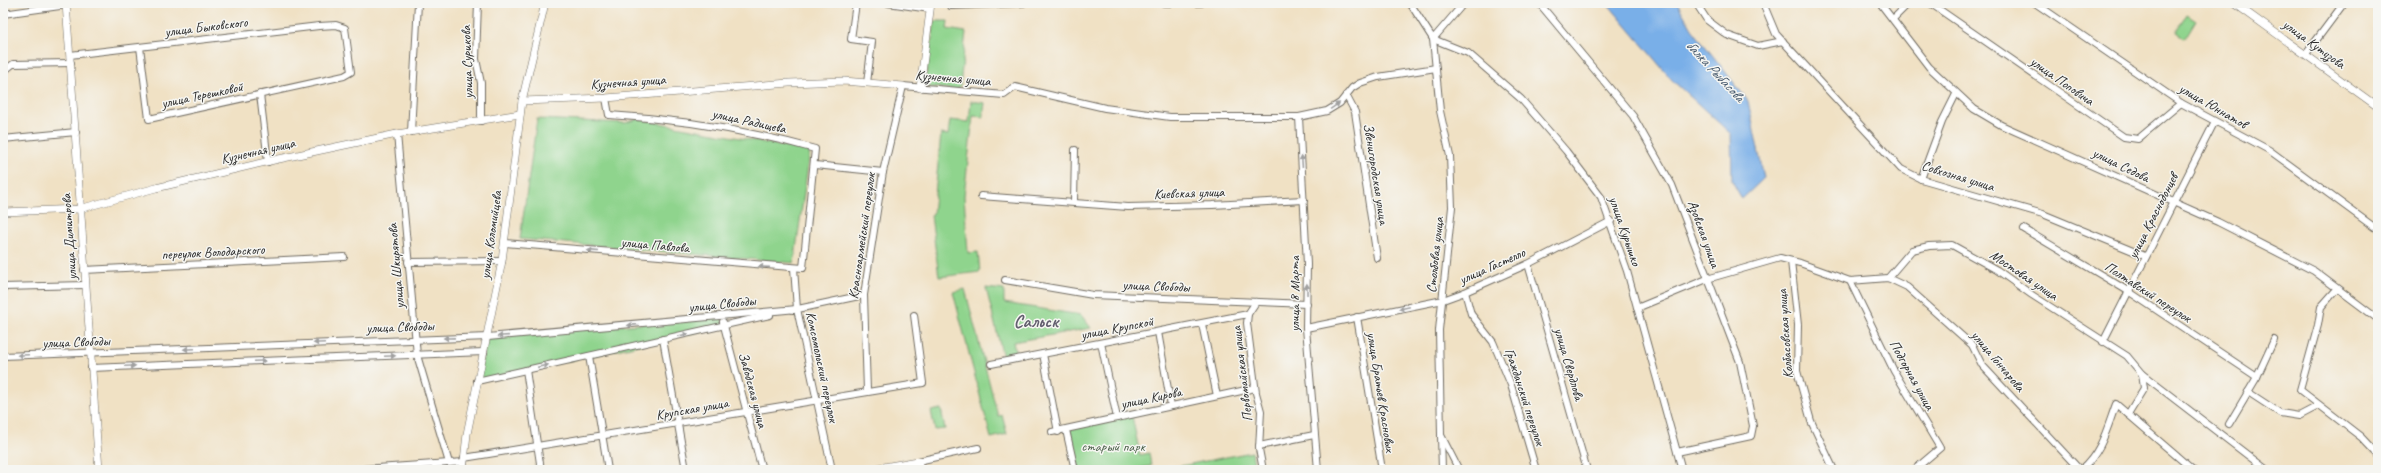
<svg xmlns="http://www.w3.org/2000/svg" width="2381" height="473" font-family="Caveat,sans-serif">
  <rect width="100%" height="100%" fill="#f6f6f2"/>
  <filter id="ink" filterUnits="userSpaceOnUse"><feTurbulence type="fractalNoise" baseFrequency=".025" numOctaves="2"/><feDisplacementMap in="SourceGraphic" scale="8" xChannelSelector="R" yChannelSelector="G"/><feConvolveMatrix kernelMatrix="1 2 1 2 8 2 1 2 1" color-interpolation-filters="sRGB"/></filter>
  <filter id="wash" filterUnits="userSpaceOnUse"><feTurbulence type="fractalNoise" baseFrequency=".012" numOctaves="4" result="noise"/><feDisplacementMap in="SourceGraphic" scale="16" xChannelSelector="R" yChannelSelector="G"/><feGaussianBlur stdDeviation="0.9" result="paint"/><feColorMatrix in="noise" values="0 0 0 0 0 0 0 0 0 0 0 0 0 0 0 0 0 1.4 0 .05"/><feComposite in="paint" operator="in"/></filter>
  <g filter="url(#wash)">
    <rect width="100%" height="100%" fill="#f0e1c4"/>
    <g fill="#8fd48d" stroke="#5d805c">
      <path d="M2187,14L2196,20L2185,38L2176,32Z"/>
      <path d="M935,21H948L947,29L966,32L960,86L957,90L929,87L925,81Z"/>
      <path d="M971,101L985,103L983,117L973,116L964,196L968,253L978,252L980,272L939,277L931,215L933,214L941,134L948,135L950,120L969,122Z"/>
      <path d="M537,119L625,123L638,119L810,151L794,263L520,239Z"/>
      <path d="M986,288L1004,290V303L1081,315L1091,328L1013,342L1016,355L1003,357Z"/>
      <path d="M965,289L998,416L1002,415L1007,434L991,438L953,292Z"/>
      <path d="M722,317L724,326L477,381L488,337Z"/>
      <path d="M941,409L945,429L935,430L931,411Z"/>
      <path d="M1132,416L1140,455L1149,453L1151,466L1131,470H1079L1070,429Z"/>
      <path d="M1252,452L1255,470H1160Z"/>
    </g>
    <path fill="#79afe8" stroke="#526d8a" d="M1607,3H1677L1692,29L1748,101L1764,178L1742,199L1732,181L1731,134L1672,80Z"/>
  </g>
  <g filter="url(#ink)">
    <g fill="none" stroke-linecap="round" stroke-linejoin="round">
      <g stroke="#706b61" stroke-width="8">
        <g id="minor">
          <path d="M478,3L476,59L481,83V121"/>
          <path d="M856,3L851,39L872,42L867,83"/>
          <path d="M888,3L930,9"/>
          <path d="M1164,3H1201"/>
          <path d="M1410,3L1433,39L1468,53L1521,99L1566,151L1601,197L1627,271L1682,470"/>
          <path d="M1539,3L1633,116L1672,185L1740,362L1753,426L1751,436L1677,452"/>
          <path d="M1696,3L1707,20L1727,35L1758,46L1783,41"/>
          <path d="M1763,3L1776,34L1901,169L1921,179L2043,214L2145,256"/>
          <path d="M1880,3L1929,67L1974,109L2001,125L2218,222L2314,271L2378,319"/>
          <path d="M1930,3L2124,137L2138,139L2181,103"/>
          <path d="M2035,3L2181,103L2269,150L2378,230"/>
          <path d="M951,6L1023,3"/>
          <path d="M3,14L67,5"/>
          <path d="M1893,19L1909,3"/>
          <path d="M1433,39L1440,111L1450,156L1452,207L1439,330L1441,435L1459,470"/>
          <path d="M1433,39L1464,3"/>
          <path d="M2306,54L2344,3"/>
          <path d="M70,55L319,26L336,25L345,28L351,72L344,76L149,119L140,47"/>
          <path d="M3,72L13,64L71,63"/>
          <path d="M260,94L268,162"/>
          <path d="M1346,95L1355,112L1377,258"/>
          <path d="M1299,117L1307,264L1306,328L1318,470"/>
          <path d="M411,132L418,3"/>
          <path d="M397,134L417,355L449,463"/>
          <path d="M3,139L76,132"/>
          <path d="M815,165L883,172"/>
          <path d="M1921,179L1942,122L1956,94"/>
          <path d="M981,196L1128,207L1212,205L1304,200"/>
          <path d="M1074,202L1075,150"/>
          <path d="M2024,229L2128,291L2257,377"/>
          <path d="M505,243L803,268L815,149C747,130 680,119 609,115L606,98"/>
          <path d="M1791,261L1798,325L1797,371L1811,421L1834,470"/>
          <path d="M408,262L502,261"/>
          <path d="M1528,264L1587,470"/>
          <path d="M794,268L797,309L832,470"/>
          <path d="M84,270L344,257"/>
          <path d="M1888,278L1912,250L1929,246L1952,245L1997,270L2032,295L2127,356L2142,374L2144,388L2128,414"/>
          <path d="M1005,280L1093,295L1307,304"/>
          <path d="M1850,281L1894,371L1940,448L1914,470"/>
          <path d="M3,287L85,285"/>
          <path d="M2337,289L2321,307L2318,325L2300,390L2361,437L2378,455"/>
          <path d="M1465,292L1471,314L1493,342L1511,385L1536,470"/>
          <path d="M1256,302L1248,314L1247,323L1256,393L1261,411L1259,449L1263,470"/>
          <path d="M1637,308L1707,279L1780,258L1800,263L1850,281L1888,278L1907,287L1972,345L1982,365L2080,470"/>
          <path d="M793,310L864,295"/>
          <path d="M1357,317L1382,470"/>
          <path d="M723,322L762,470"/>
          <path d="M1202,324L1217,396"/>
          <path d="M1306,328L1443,300L1465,292L1528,264L1611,221"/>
          <path d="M1158,332L1171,406"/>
          <path d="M663,339L686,470"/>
          <path d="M2103,342L2214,123"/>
          <path d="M1101,343L1117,418"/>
          <path d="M1043,354L1058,432"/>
          <path d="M3,356L488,337L797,309"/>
          <path d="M589,356L608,470"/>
          <path d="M991,364L1248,314"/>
          <path d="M91,368L484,352"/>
          <path d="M526,370L541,470"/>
          <path d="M2142,374L2267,470"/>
          <path d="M477,381L770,315"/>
          <path d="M867,391L864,295L883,172L903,86L1004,95L1015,87L1105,108L1170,117H1299L1327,111L1340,103L1352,88L1360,83L1378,77L1436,68"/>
          <path d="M2248,392L2280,413L2299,416L2318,406"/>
          <path d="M2229,424L2257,377L2274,340"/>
          <path d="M1066,430L1075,470"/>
          <path d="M1052,432L1255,388"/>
          <path d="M1441,436L1442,470"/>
          <path d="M1259,446L1314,435"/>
          <path d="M464,458L923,383L914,315"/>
          <path d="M918,461L978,448"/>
          <path d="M348,470L464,462"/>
          <path d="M2081,470C2102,452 2107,428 2116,404L2193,470"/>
        </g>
      </g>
      <g stroke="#706b61" stroke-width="8">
        <g id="major">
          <path d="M66,3L99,470"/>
          <path d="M2234,3L2378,107"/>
          <path d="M920,88L931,3"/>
          <path d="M522,101L606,98L789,83L844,81L903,86"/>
          <path d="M3,212L79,209L156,188L274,160L397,134L520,114"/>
          <path d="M463,470L467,434L502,261L522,101L545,3"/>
          <path d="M867,470L918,461L920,470"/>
        </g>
      </g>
      <use href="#minor" stroke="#fff" stroke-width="6"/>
      <use href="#major" stroke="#fff" stroke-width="7"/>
    </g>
    <defs><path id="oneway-solid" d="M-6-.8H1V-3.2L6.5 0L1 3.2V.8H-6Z"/></defs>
    <g fill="#a0a0a0">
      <use href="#oneway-solid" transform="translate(1335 106) rotate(-35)"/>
      <use href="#oneway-solid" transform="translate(1302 161) rotate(-94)"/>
      <use href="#oneway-solid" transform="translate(593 251) rotate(-175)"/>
      <use href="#oneway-solid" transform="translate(764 267) rotate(-176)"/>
      <use href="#oneway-solid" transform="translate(1307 289) rotate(-91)"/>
      <use href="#oneway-solid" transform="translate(1404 308) rotate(168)"/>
      <use href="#oneway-solid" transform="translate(633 325) rotate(175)"/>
      <use href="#oneway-solid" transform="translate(683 335) rotate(-13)"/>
      <use href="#oneway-solid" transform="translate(503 336) rotate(176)"/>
      <use href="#oneway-solid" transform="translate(449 338) rotate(179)"/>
      <use href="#oneway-solid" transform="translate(319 343) rotate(177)"/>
      <use href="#oneway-solid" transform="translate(189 349) rotate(177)"/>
      <use href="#oneway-solid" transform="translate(23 355) rotate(178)"/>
      <use href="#oneway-solid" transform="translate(390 356) rotate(-2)"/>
      <use href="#oneway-solid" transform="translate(260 361) rotate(-2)"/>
      <use href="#oneway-solid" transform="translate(130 366) rotate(-2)"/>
      <use href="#oneway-solid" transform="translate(543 366) rotate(-13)"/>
    </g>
  </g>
  <g text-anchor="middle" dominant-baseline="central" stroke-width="3" stroke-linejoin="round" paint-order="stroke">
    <g font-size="14" fill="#2b2b2b" stroke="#f6f6f2">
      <text transform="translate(206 27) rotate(-7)">улица Быковского</text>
      <text transform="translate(2314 44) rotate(36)">улица Кутузова</text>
      <text transform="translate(467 62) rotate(-92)">улица Сурикова</text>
      <text transform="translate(953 78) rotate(5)">Кузнечная улица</text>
      <text transform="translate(2062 81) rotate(35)">улица Поповича</text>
      <text transform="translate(628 82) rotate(-4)">Кузнечная улица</text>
      <text transform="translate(202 95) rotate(-12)">улица Терешковой</text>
      <text transform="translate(2213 106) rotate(30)">улица Юннатов</text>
      <text transform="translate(749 121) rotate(12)">улица Радищева</text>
      <text transform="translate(258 151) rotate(-13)">Кузнечная улица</text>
      <text transform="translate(2121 165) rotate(26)">улица Седова</text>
      <text transform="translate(1376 174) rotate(81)">Звенигородская улица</text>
      <text transform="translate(1958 176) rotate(17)">Совхозная улица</text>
      <text transform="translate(1189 193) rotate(-2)">Киевская улица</text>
      <text transform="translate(2153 216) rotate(-63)">улица Краснодонцев</text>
      <text transform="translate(1625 231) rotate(71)">улица Курышко</text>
      <text transform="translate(1704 234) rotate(70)">Азовская улица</text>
      <text transform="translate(491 235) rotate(-82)">улица Коломийцева</text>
      <text transform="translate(862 236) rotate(-82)">Красноармейский переулок</text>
      <text transform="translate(69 237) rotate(-94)">улица Димитрова</text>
      <text transform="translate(655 245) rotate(5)">улица Павлова</text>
      <text transform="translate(213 252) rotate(-3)">переулок Володарского</text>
      <text transform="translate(1435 255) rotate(-84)">Столбовая улица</text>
      <text transform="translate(396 266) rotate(-95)">улица Шкирятова</text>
      <text transform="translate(1492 266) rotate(-24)">улица Гастелло</text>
      <text transform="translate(2024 275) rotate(34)">Мостовая улица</text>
      <text transform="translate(1156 286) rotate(2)">улица Свободы</text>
      <text transform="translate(2148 292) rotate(33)">Полтавский переулок</text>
      <text transform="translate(1294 294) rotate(-90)">улица 8 Марта</text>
      <text transform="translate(722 304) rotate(-6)">улица Свободы</text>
      <text transform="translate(400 327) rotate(-2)">улица Свободы</text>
      <text transform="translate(1117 328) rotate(-11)">улица Крупской</text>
      <text transform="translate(1785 334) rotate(-94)">Колбасовская улица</text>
      <text transform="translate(76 342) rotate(-2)">улица Свободы</text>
      <text transform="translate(1998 361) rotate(50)">улица Гончарова</text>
      <text transform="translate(1569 364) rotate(74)">улица Свердлова</text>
      <text transform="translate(822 367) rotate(78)">Комсомольский переулок</text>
      <text transform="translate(1242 374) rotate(-97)">Первомайская улица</text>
      <text transform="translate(1912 375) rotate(61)">Подгорная улица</text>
      <text transform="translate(753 390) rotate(75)">Заводская улица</text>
      <text transform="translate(1381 392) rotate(81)">улица Братьев Красновых</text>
      <text transform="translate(1525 397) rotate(72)">Гражданский переулок</text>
      <text transform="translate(1151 398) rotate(-12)">улица Кирова</text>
      <text transform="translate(692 409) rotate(-10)">Крупская улица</text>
    </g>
    <g font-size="14" fill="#495e48" stroke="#f6f6f2">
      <text x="1113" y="446">старый парк</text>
    </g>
    <g font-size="15" font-style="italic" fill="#46596d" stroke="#f6f6f2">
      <text transform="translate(1715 71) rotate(47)">балка Рыбасова</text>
    </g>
    <g font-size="18" font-weight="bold" fill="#625e6e" stroke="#f6f6f2">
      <text x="1036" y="321">Сальск</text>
    </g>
  </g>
  <rect width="2381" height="473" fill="none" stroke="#f6f6f2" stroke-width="16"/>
</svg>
